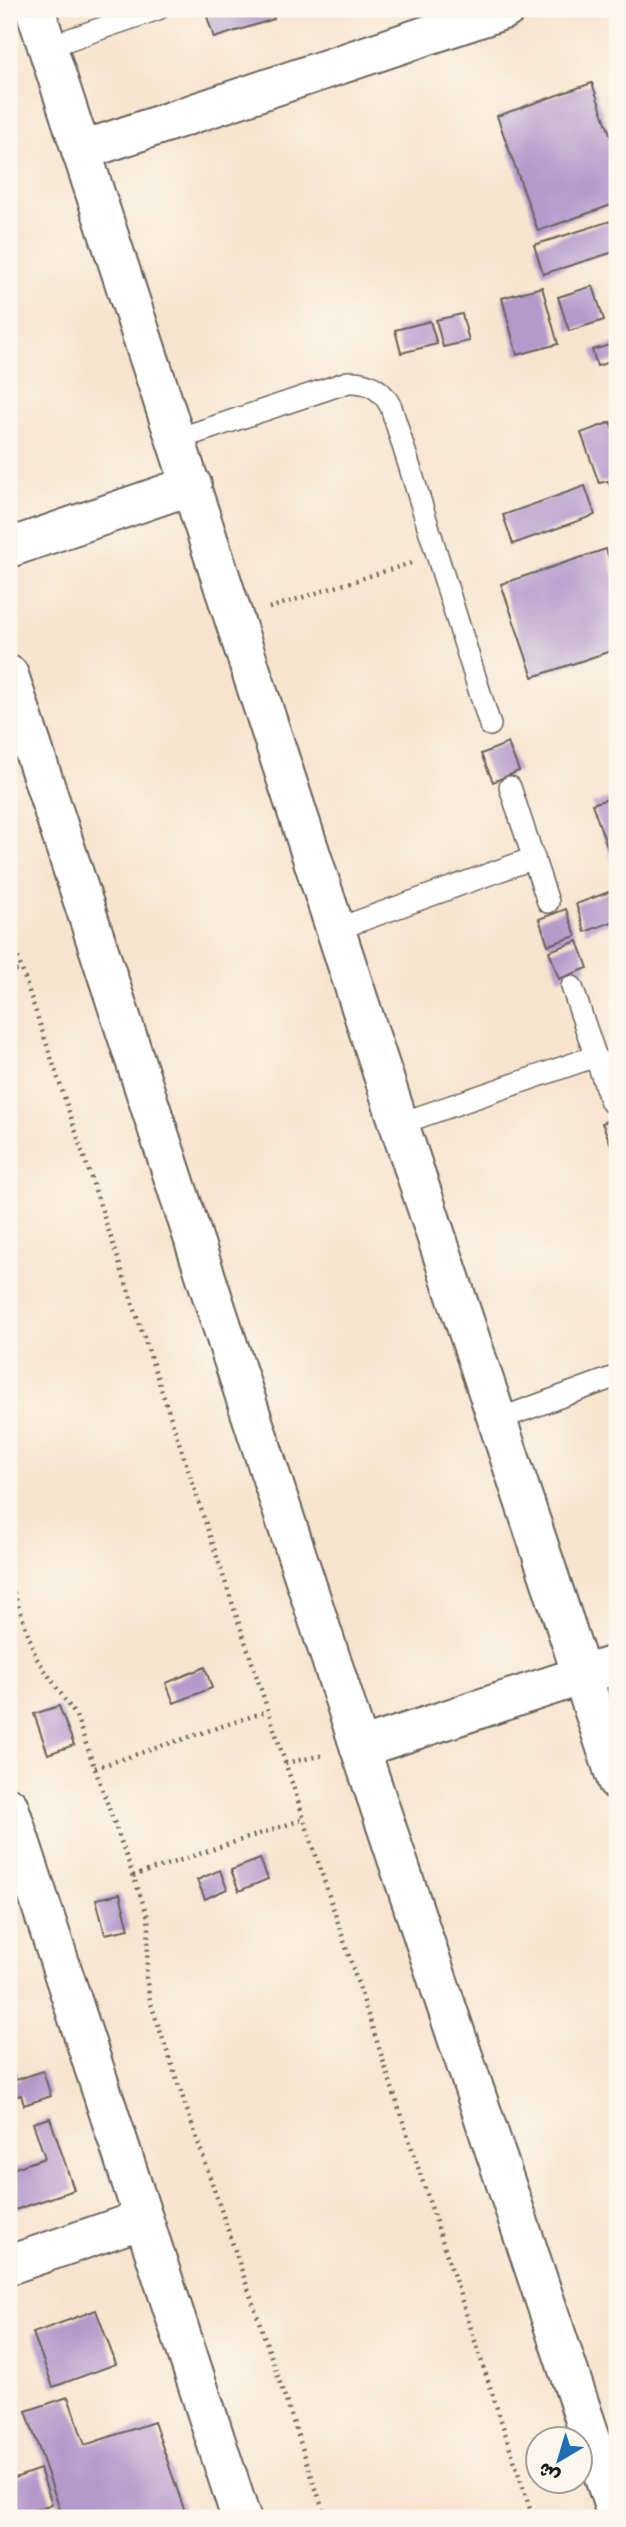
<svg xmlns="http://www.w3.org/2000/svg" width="626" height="2527" font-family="'Architects Daughter','Playpen Sans Arabic',sans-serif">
  <rect width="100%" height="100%" fill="#fbf7ec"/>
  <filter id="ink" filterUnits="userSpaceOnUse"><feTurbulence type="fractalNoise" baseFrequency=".0143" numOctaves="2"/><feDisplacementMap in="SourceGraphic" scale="14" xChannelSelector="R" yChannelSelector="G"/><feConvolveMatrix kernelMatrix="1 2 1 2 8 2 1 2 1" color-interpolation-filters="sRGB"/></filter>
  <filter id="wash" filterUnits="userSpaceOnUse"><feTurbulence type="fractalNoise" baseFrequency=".00686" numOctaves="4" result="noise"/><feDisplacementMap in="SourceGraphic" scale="28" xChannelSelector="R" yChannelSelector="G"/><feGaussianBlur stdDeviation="1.57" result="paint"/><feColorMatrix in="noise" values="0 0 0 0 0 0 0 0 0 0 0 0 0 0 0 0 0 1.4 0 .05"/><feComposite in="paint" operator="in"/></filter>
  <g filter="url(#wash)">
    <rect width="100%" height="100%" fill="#f7e4ce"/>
    <g id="blocks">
      <g fill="#b499cb">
        <path d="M209,9H270L274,19L214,38L205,10Z"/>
        <path d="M592,83L617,154V203L538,231L497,116Z"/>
        <path d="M617,219V251L543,274L534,245Z"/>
        <path d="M593,286L604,320L569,331L558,297Z"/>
        <path d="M542,287L558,344L517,355L502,298Z"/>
        <path d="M462,314L469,341L443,347L436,320Z"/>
        <path d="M430,321L437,344L401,353L395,330Z"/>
        <path d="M617,343V360L597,366L592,350Z"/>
        <path d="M611,422L617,441V506L608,481L599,483L581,433Z"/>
        <path d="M585,486L595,515L513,544L503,515Z"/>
        <path d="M606,549L617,582V649L533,677L501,584Z"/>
        <path d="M508,743L519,771L493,782L481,754Z"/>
        <path d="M617,796V875L592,804Z"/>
        <path d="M617,889V920L585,932L576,904Z"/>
        <path d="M566,909L576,936L548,945L539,919Z"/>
        <path d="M578,941L588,968L559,979L549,951Z"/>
        <path d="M617,1116V1144L612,1147L602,1123Z"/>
        <path d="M205,1667L212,1688L174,1703L166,1683Z"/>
        <path d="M59,1706L74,1745L48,1754L34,1714Z"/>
        <path d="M260,1859L268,1879L239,1891L231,1870Z"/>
        <path d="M220,1870L227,1889L205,1899L197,1880Z"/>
        <path d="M120,1894L129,1929L105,1934L96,1899Z"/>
        <path d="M9,2058L16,2080L43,2071L51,2096L24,2105L21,2095L9,2098Z"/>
        <path d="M50,2118L74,2190L9,2212V2170L45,2158L33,2123Z"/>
        <path d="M96,2310L116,2364L53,2387L33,2333Z"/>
        <path d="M68,2397L85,2445L154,2422L187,2518H63L26,2411Z"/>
        <path d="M9,2399L18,2426L9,2429Z"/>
        <path d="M40,2469L52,2504L25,2514L26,2518H9V2480Z"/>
      </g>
    </g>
  </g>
  <g filter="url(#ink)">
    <use href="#blocks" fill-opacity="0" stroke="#69625a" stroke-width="2"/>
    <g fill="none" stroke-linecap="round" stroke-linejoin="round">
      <g stroke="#69625a" stroke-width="24">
        <g id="lane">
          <path d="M47,47L158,9"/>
          <path d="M175,440L348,382C369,381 382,389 391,407L490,725"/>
          <path d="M510,787L548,902"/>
          <path d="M337,929L534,858"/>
          <path d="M572,987L611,1102"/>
          <path d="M399,1124L596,1056"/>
          <path d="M497,1420L617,1376"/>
        </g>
      </g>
      <g stroke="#69625a" stroke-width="42">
        <g id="street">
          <path d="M81,151L506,9"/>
          <path d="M9,548L192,485"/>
          <path d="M9,675L360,1748L617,2516"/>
          <path d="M360,1748L617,1664"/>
          <path d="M9,1807L241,2518"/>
          <path d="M9,2265L143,2219"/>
        </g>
      </g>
      <g stroke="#69625a" stroke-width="42">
        <path id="secondary" d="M35,9L399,1124L617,1781"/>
      </g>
      <g stroke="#69625a" stroke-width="4.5" stroke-dasharray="2 5" stroke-linecap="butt">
        <path d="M269,608L411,563"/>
        <path d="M9,931L304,1819L533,2518"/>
        <path d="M9,973L21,968"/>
        <path d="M9,1579L36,1657L76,1716L148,1917L149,1929L146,1977L150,2001L326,2518"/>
        <path d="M285,1763L325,1755"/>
        <path d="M95,1768L268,1711"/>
        <path d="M133,1876L304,1819"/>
      </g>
      <use href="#lane" stroke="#fff" stroke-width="21"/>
      <use href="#street" stroke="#fff" stroke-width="38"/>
      <use href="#secondary" stroke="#fff" stroke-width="38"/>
    </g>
  </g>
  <rect width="626" height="2527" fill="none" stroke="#fbf7ec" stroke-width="35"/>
  <g transform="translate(559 2460) rotate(218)"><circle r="33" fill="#fbf7ec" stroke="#a29f99" stroke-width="2"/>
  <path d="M0-5L12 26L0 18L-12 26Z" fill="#1f6fb2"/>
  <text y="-10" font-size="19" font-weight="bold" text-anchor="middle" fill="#1c1c1c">ش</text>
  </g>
</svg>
